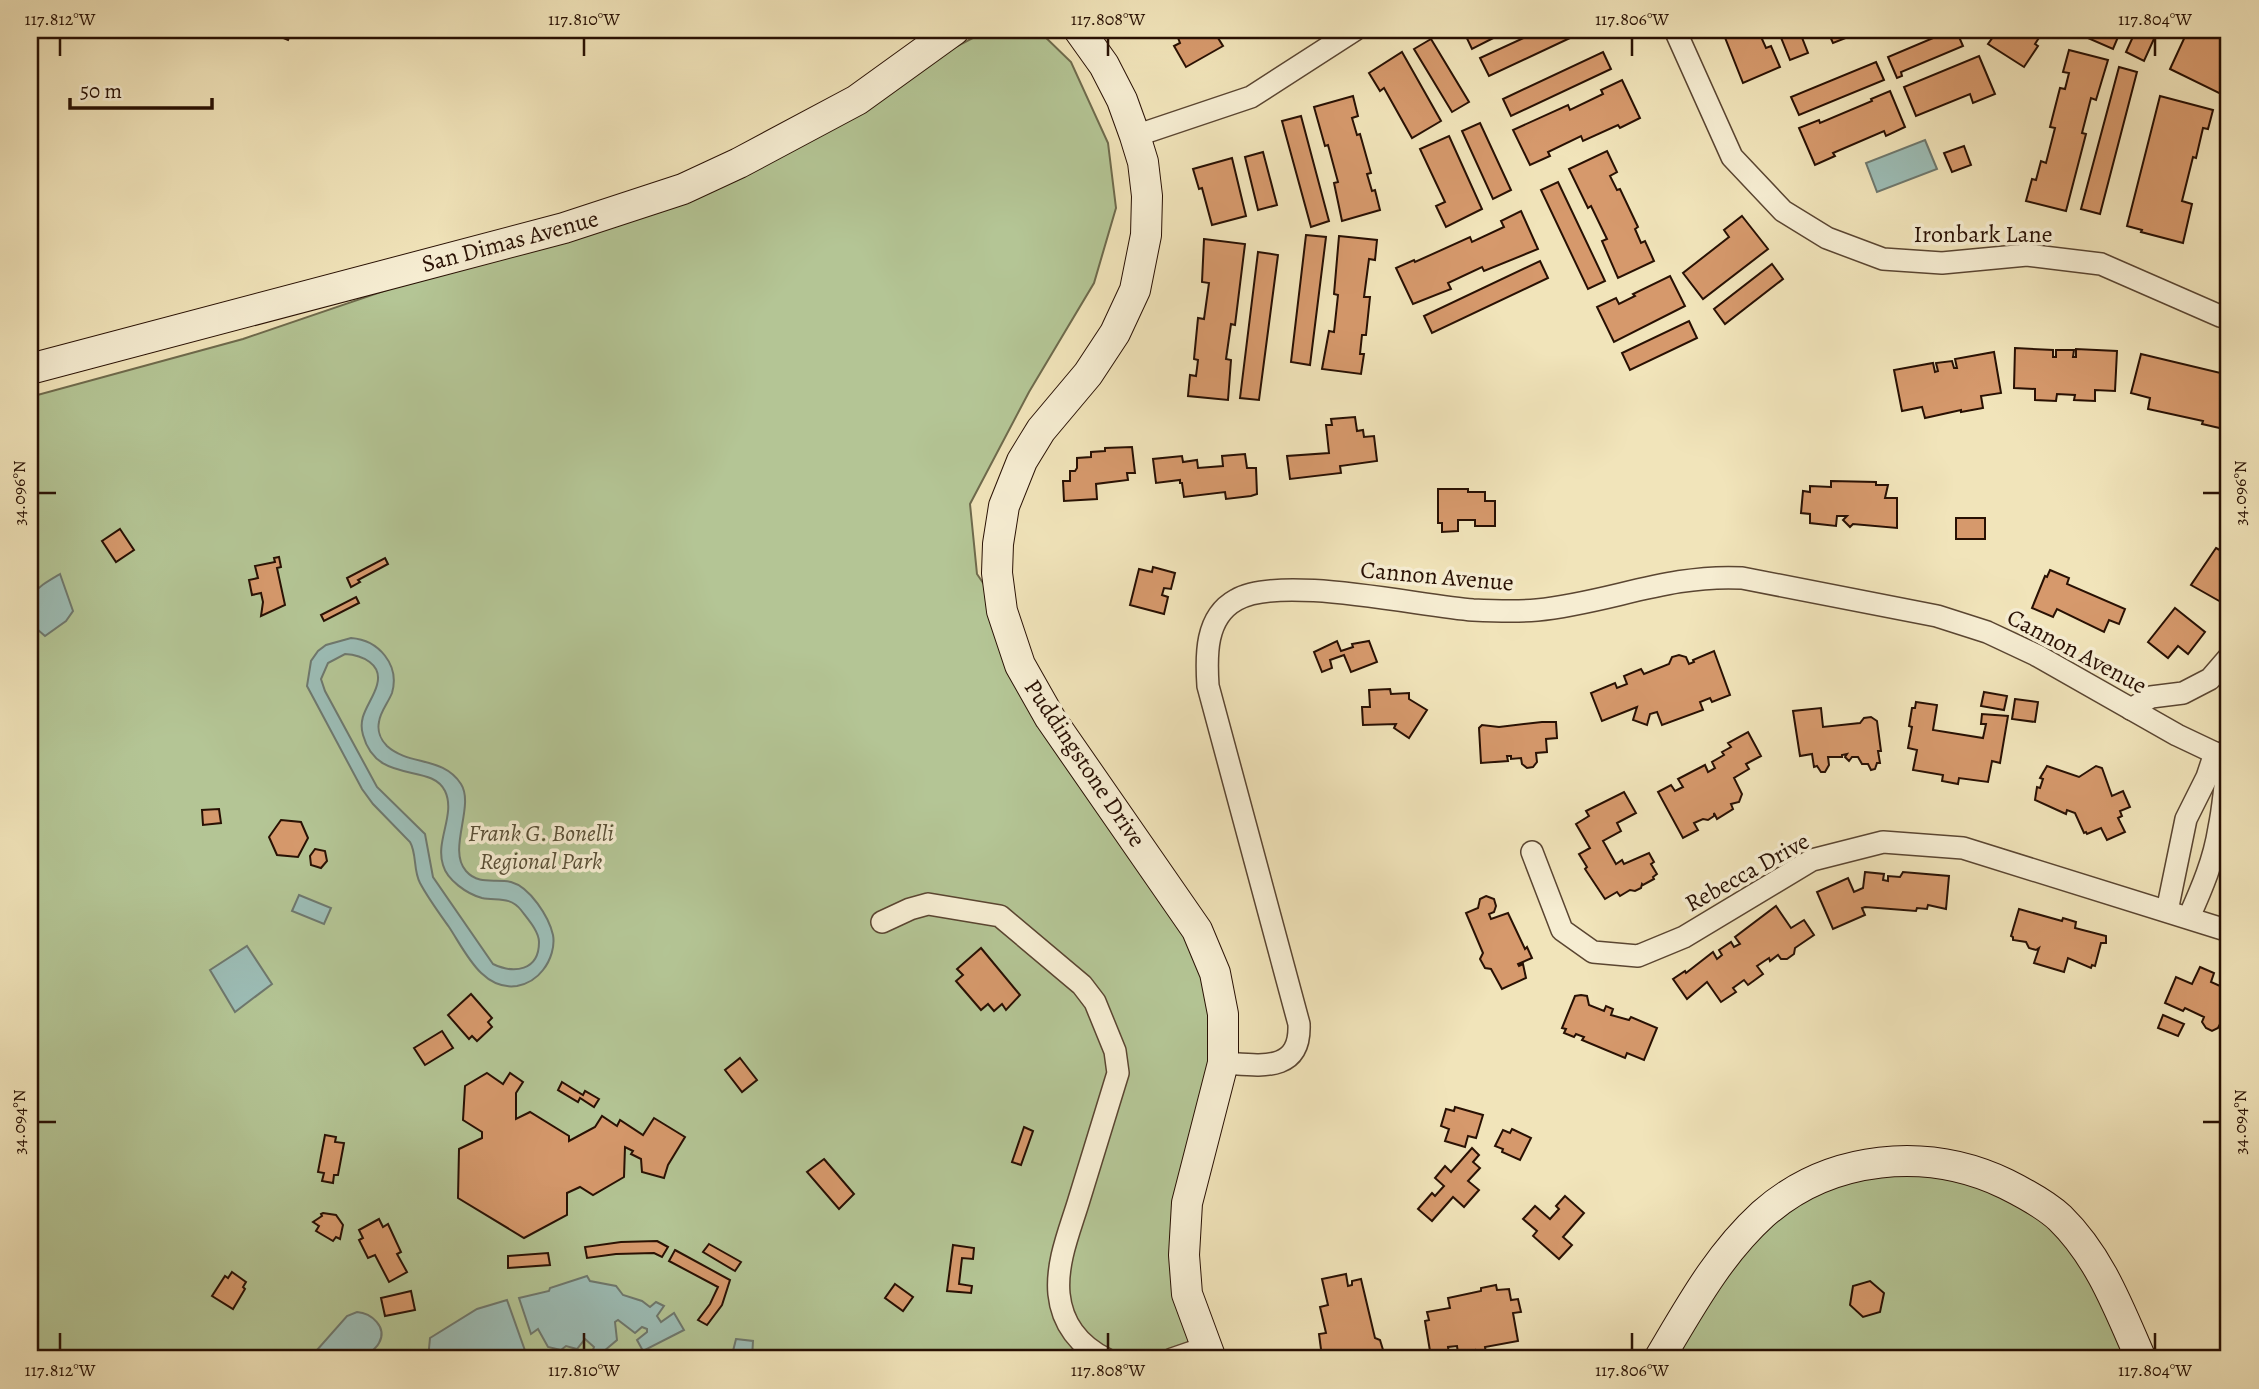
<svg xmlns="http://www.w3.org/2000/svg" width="2259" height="1389" font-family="Alegreya,serif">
  <rect width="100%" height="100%" fill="#f1e4ba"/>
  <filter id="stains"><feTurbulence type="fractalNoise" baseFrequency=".00286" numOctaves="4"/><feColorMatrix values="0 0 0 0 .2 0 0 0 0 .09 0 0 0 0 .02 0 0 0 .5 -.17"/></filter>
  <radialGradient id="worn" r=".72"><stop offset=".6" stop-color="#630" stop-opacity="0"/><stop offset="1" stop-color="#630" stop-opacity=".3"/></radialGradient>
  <g fill="#b4c595" stroke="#6e6a4c" stroke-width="2">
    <path d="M988,30H1038L1071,62L1108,143L1116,208L1094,283L1029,392L970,504L977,574L1002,611L1020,665L1197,930L1223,1014L1187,1203L1211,1359H30V397L243,339L683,189Z"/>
    <path d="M1923,1160L2058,1216L2141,1359H1659L1712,1271L1799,1189Z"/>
  </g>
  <g fill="#9cbdb6" stroke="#6e786e" stroke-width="2" fill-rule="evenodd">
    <path d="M1925,140L1937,169L1877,192L1866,163Z"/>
    <path d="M60,574L73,611L66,621L45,636L30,623C30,591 33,590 60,574Z"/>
    <path d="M351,638C379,640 400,665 392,693C388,703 380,712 379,722C377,731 381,740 387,746C409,766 443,756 461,784C475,806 447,850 466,871C479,886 496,878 511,882C530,887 549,917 553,935C555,946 551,960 543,970C537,978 527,984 517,986C482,991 465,951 449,927C439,913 428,898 420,883C413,870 417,854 410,842L373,804L362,789L307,686L311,661L318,651L326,645ZM345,654C362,655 383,664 377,685C372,703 357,715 363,735C377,786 431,762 445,791C456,814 435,841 443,865C447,880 467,894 482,898C497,901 510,896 521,910C527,918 539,931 539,942C539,971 514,974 493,964L433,877L425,834L377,787L325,691L321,679L328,663Z"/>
    <path d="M299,895L331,908L324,924L292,911Z"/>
    <path d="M247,946L272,984L235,1012L210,970Z"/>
    <path d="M587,1276L590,1281L616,1286L623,1295L642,1301L650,1307L656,1302L664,1306L657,1316L661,1322L674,1313L684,1330L643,1351L637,1340L647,1332V1329L642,1327L635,1333L618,1320L615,1322L617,1340L604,1351L606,1357L594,1359L591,1355L594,1347L585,1339L577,1349L566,1346L561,1350L548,1347L538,1329L531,1334L519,1298L549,1291L550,1288Z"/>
    <path d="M507,1300L528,1359H428L430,1338L477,1309Z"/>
    <path d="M357,1312C371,1313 388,1327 379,1343C376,1349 368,1354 363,1359H309L347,1316Z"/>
    <path d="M736,1339L753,1341L752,1359H731Z"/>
  </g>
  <g fill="#d6996c" stroke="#281003" stroke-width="2">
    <path d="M245,30H262L259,36Z"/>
    <path d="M264,30H292L288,40Z"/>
    <path d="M1175,30H1213L1223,46L1186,67L1174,46L1180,43Z"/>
    <path d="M1463,30H1509L1472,49Z"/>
    <path d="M1541,30H1587L1489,76L1480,58Z"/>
    <path d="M1722,30H1758L1766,48L1771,46L1780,67L1743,83Z"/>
    <path d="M1778,30H1799L1808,53L1790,60Z"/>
    <path d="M1827,30H1849L1851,36L1833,43Z"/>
    <path d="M1863,30H1880L1866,36Z"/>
    <path d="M1952,30H1956L1963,46L1901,72L1902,76L1897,78L1888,57Z"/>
    <path d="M1998,30H2044L2035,44L2038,46L2024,67L1988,44Z"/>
    <path d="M2075,30H2121L2113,49L2074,32Z"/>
    <path d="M2136,30H2158L2144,61L2126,52Z"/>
    <path d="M2188,30H2229V60L2224,71L2229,73V76L2221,94L2170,69Z"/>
    <path d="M1431,39L1469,102L1452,112L1414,49Z"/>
    <path d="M2069,50L2108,60L2096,100L2091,98L2082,133L2086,134L2066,211L2026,201L2032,179L2036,180L2041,161L2046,163L2055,128L2050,127L2060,88L2065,89L2069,73L2063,72Z"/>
    <path d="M1402,52L1441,121L1412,138L1384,88L1380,91L1369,73Z"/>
    <path d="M1603,52L1611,69L1511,116L1503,99Z"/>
    <path d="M1979,56L1995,94L1973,103L1970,94L1916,116L1904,87Z"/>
    <path d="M1876,62L1884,80L1799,115L1791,97Z"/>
    <path d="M2119,67L2137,72L2100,214L2081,209Z"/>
    <path d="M1622,80L1640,118L1620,128L1618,125L1583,141L1581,136L1548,152L1550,156L1530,165L1513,130L1568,105L1570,110L1603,94L1601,90Z"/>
    <path d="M1890,91L1905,127L1886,136L1884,131L1833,153L1835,156L1815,165L1799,128L1819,120L1820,123L1872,101L1871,99Z"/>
    <path d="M1353,96L1358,116L1352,118L1357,135L1360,134L1371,173L1367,174L1372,191L1375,190L1380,210L1342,221L1334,183L1338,182L1328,145L1325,146L1314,107Z"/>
    <path d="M2160,96L2213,110L2208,129L2203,128L2196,158L2193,157L2182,201L2192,204L2183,243L2141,232L2142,230L2127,226Z"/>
    <path d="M1301,116L1329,221L1311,227L1282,121Z"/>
    <path d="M1480,123L1511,190L1493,199L1462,131Z"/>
    <path d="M1449,136L1482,209L1446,227L1436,206L1445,202L1420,149Z"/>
    <path d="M1964,146L1971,165L1952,172L1944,153Z"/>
    <path d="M1607,151L1617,172L1610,176L1617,190L1620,189L1638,227L1635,229L1641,243L1645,241L1654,261L1618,278L1602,241L1607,239L1591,206L1588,208L1569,169Z"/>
    <path d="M1263,152L1277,205L1258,210L1245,157Z"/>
    <path d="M1232,158L1246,216L1212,225L1202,188L1199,189L1193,169Z"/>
    <path d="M1558,182L1605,281L1588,289L1541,190Z"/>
    <path d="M1521,211L1538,249L1484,271L1482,267L1448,283L1451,289L1413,304L1396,268L1414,260L1415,262L1470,237L1472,242L1504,227L1501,221Z"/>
    <path d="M1742,216L1768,249L1703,299L1683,273L1729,237L1724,230Z"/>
    <path d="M1306,235L1326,237L1310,365L1291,362Z"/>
    <path d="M1339,236L1377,240L1375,260L1369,259L1364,297H1370L1366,335H1362L1360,354H1364L1361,374L1322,369L1329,331L1334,332L1338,295L1334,294Z"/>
    <path d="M1204,239L1245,244L1235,325L1231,324L1226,359L1231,360L1228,400L1188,396L1190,375L1196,376L1198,360L1194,359L1198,318L1204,319L1209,283L1202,282Z"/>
    <path d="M2226,247H2229V268L2223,267Z"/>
    <path d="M1258,252L1278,255L1259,400L1240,398Z"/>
    <path d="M1540,261L1548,278L1432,333L1424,316Z"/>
    <path d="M1772,264L1783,279L1725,324L1714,309Z"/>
    <path d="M1670,276L1685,306L1614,342L1597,307L1616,298L1619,304L1635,296L1633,294Z"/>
    <path d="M1689,321L1697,338L1630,370L1622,353Z"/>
    <path d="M2015,348L2053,350V357H2056V350H2074L2073,357H2076V349L2117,351L2115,391L2095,390V401L2074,400L2075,395L2057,394L2056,401L2035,400V389L2014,388Z"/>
    <path d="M1994,352L2001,393L1981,396L1983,408L1961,412V410L1925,418L1922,407L1902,411L1894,370L1933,363L1935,372L1938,371L1936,363L1952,361L1954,368H1957L1955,359Z"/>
    <path d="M2141,354L2229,375V418H2227L2224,429L2202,424L2203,421L2148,409L2150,398L2131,393Z"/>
    <path d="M1355,417L1357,431L1363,430L1364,437L1374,436L1377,461L1340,466L1341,473L1290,479L1287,456L1329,453L1326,425H1332L1331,419Z"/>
    <path d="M1132,447L1135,473H1127L1128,480L1096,484L1097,499L1064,501L1063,481H1070V471H1075L1077,468V458L1091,457V452L1105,451V448Z"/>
    <path d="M1245,454L1247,468H1256L1257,494L1251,496L1226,499L1225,492L1184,497L1182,483H1180V480L1156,483L1153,459L1182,456L1183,462L1197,460L1198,468L1223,466L1222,456Z"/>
    <path d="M1831,481L1876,482V485H1888L1885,498H1897V528L1853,524L1850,527L1843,520L1847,516H1837L1836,526L1810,523V514L1801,513L1803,491L1810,492V486L1831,487Z"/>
    <path d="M1438,489H1468V492H1485V501H1495V526H1475V520H1458V531L1442,532V523H1438Z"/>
    <rect x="1956" y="518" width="29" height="21"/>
    <path d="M120,529L134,550L116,562L102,541Z"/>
    <path d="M2216,548L2229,555V588L2221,602L2191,585Z"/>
    <path d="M279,557L281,567L277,568L285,605L261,616L263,602L261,593L252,595L249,580L258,578L255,566L275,562L274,558Z"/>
    <path d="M385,558L388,564L358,580L360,582L351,587L347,578Z"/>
    <path d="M1153,567L1175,573L1171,589L1164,588L1162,595L1168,597L1164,614L1130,605L1139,569L1152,572Z"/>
    <path d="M2050,570L2069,578L2067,584L2125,609L2119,624L2109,620L2104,632L2057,609L2053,617L2032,608L2045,576L2047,577Z"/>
    <path d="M356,597L359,603L324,621L321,615Z"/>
    <path d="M2175,608L2205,632L2188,654L2178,646L2168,658L2148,642Z"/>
    <path d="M1337,641L1341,651L1353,647L1352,644L1369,641L1377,662L1351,672L1344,655L1330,660L1332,668L1322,672L1314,652Z"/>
    <path d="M1714,651L1730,695L1712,702L1710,698L1700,702L1703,710L1662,725L1657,712L1650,714L1647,725L1633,720L1637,707L1602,721L1591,693L1615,683L1617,688L1627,684L1624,676L1641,669L1644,674L1669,664L1672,657L1679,655L1686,657L1689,664L1694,662L1693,660Z"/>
    <path d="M1390,689L1391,694L1409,693V699L1427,710L1409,738L1394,728L1396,724L1363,725L1362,707H1370L1369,690Z"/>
    <path d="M1984,692L2007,696L2004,710L1981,706Z"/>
    <path d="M2015,699L2038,702L2035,722L2012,719Z"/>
    <path d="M1916,702L1937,705L1933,730L1983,738L1986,724H1981L1982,714L2008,716L2000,763L1992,761L1988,782L1959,778L1958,784L1942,781L1943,775L1913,770L1917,750L1908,748L1912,727L1909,726L1912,708H1915Z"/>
    <path d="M1821,708L1823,727L1860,723L1864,718L1871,717L1877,721L1881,751H1878L1880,763H1877L1875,769L1871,770L1868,764H1862L1858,757H1852L1849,761L1845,757L1847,754L1842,755V757H1828L1829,765L1825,772H1821L1817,766L1814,767L1812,754L1800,756L1793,711Z"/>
    <path d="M1542,722H1556L1557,738L1546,739L1547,752L1536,753L1537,762L1533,767L1527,768L1522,764L1521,758L1511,759V756H1507L1508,761L1481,763L1479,728L1482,725L1499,727Z"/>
    <path d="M1748,732L1761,756L1746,764L1749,769L1734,778L1742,794L1739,802L1731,804L1733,809L1717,819L1714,813V816L1708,820L1703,819L1694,823L1698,830L1683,838L1658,792L1671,785L1675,791L1683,787L1678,779L1705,765L1708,772L1715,768L1712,762L1724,755L1722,752L1731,747L1728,743Z"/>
    <path d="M2047,766L2079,777L2096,766L2102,768L2112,796L2123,791L2130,807L2120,811L2122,816L2118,818L2125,832L2107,840L2101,828L2087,834L2086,832L2084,833L2075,813L2067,810L2066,814L2035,800L2037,787L2040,788L2043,779L2040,778Z"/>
    <path d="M1624,792L1636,813L1617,823L1621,831L1603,841L1616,864L1622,860L1624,864L1649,853L1654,862L1651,864L1657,874L1653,877L1654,879L1643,885L1642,884L1641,888L1635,891L1630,890L1620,896L1617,892L1605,899L1585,869L1587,867L1579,854L1590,848L1576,824L1589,816L1586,811Z"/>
    <path d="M219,809L221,823L203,825L202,810Z"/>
    <path d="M281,820L301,822L308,838L298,857L277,855L269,837Z"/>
    <path d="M315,849L325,851L327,861L321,868L311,865L310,856Z"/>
    <path d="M1865,872L1884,874L1883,880L1888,881V876L1900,877L1903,872L1949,876L1946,909L1928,905L1927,909L1917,908L1916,911L1865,907L1862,908L1865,915L1833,929L1817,892L1848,878L1854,892L1863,888Z"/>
    <path d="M1486,896L1494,899L1496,906L1494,912L1489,914L1491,919L1508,913L1525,949L1527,947L1532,958L1518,964L1519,966L1523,964L1526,978L1502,989L1491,969L1485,968L1480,959L1483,953L1466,913L1478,908L1480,899Z"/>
    <path d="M1776,906L1791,928L1804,920L1814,935L1795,948L1794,954L1787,959H1781L1778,955L1770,961L1769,958L1757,966L1763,974L1748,985L1744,980L1733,988L1736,992L1721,1002L1707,982L1687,999L1673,979L1685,971L1686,973L1713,952L1717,959L1722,955L1719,950L1731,942L1734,947L1740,944L1735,937Z"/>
    <path d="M2019,909L2062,921L2063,918L2076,922L2075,928L2106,936V943H2101L2095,966L2092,965L2091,968L2068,958L2064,972L2034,963L2039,948L2036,950L2029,948L2026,942L2013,940V937L2011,936Z"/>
    <path d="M981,948L1020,995L1006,1010L1002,1004L994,1011L988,1004L981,1010L956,981L963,975L957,969Z"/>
    <path d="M2200,967L2214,973L2211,982L2229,990V1023L2222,1020L2218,1028L2212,1031L2206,1028L2202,1022L2204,1017L2185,1008L2183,1011L2165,1003L2176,977L2192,984Z"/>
    <path d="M471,994L492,1018L488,1022L492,1027L477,1041L472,1036L469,1039L448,1015Z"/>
    <path d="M1581,995L1587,996L1589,1005L1604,1011L1606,1006L1613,1009L1611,1015L1629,1020L1631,1017L1657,1028L1644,1060L1627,1053L1625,1058L1582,1040L1584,1037L1576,1034L1574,1037L1564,1033L1566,1029L1562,1028L1575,996Z"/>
    <path d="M2163,1015L2184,1024L2178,1036L2158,1028Z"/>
    <path d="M442,1031L453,1048L425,1065L414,1048Z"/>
    <path d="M740,1058L757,1080L742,1092L725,1070Z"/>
    <path d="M487,1073L503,1084L510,1073L523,1082L516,1093V1119L530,1112L569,1136V1141L595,1127L602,1116L617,1126L620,1120L643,1135L654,1118L685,1137L668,1165L664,1178L642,1172L641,1159L631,1154L633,1151L625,1147L624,1177L593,1195L580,1187L567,1193V1215L524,1238L458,1198L459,1149L482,1138V1132L463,1120L465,1086Z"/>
    <path d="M562,1082L583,1095L585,1091L599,1099L594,1107L580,1098L578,1102L558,1090Z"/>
    <path d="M1455,1107L1483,1115L1476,1138L1468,1136L1465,1147L1445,1141L1449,1129L1441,1126L1446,1109L1454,1111Z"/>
    <path d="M1024,1127L1033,1131L1021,1165L1012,1162Z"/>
    <path d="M1512,1129L1531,1138L1520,1160L1502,1152L1503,1149L1495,1146L1503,1130L1510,1133Z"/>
    <path d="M325,1135L336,1137L335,1142L344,1143L338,1175H334L333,1183L322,1181L324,1173L318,1172Z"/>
    <path d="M1472,1148L1479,1155L1473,1162L1480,1168L1468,1181L1479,1190L1464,1207L1453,1197L1432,1221L1418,1209L1432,1193L1435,1196L1444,1186L1435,1178L1445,1166L1451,1172Z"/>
    <path d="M824,1159L854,1194L839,1209L807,1172Z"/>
    <path d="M1565,1196L1584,1213L1563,1237L1572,1245L1559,1259L1533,1236L1537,1231L1523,1219L1535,1206L1550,1219L1559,1209L1556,1206Z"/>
    <path d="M323,1213L336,1215L343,1225L340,1239L336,1237L333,1241L316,1231L319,1226L313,1222L322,1216L321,1214Z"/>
    <path d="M379,1219L383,1227L388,1224L401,1252L397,1254L407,1272L389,1282L375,1255L368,1258L359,1240L363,1238L359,1230Z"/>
    <path d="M657,1241L668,1247L662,1257L654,1253L616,1254L587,1258L585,1247L621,1242Z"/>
    <path d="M709,1244L741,1262L735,1271L703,1252Z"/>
    <path d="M953,1245L974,1248L973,1259L962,1258L959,1284L972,1286L971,1293L947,1291Z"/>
    <path d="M675,1250L730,1280L722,1305L707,1325L698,1320L710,1304L718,1287L669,1261Z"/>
    <path d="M548,1253L550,1265L508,1268V1256Z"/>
    <path d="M232,1272L246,1282L243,1287L245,1289L233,1309L212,1296L225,1276L228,1278Z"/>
    <path d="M1346,1274L1348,1286L1352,1285V1281L1361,1279L1375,1338L1380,1340L1384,1353L1377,1355L1376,1351L1363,1354V1351H1359L1361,1359L1322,1357L1319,1334L1326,1333L1320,1307L1328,1305L1322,1279Z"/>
    <path d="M1870,1281L1884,1293L1880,1312L1863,1317L1850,1305L1853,1286Z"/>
    <path d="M895,1284L913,1297L903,1311L885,1298Z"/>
    <path d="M1496,1285L1497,1290L1509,1289L1511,1300L1518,1299L1521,1312L1513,1313L1518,1341L1485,1347L1486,1353L1476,1355L1475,1350L1458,1353L1457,1346L1448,1347L1449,1354L1431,1357L1425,1321L1429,1320L1427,1312L1450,1308L1448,1298L1481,1291V1288Z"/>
    <path d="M411,1291L415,1310L385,1316L381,1298Z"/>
  </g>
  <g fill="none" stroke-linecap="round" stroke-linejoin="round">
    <g stroke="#5a4531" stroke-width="24">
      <g id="street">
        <path d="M1675,30L1732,157L1783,211L1827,238L1883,259L1942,263L2027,255L2101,264L2220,316L2229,318"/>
        <path d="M1135,136L1251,97L1355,30"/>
        <path d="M2131,709L2151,697L2183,693L2210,679L2229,657"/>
        <path d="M1532,852L1562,930L1593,952L1638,956L1684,937L1812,860L1883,842L1963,848L2229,931"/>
        <path d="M2167,911L2186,819L2207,777L2215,753"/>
        <path d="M2189,917C2202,888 2214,860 2219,828C2224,805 2224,785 2229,761"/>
        <path d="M882,922L910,909L928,904L1000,916L1082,985L1095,1002L1115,1051L1118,1073C1105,1115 1092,1158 1079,1200C1070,1230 1056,1262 1059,1294C1062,1324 1080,1346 1106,1359"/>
        <path d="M1223,1063C1259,1065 1301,1074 1299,1024L1208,686C1206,656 1205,617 1236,600C1280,574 1418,606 1473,610C1494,611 1516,612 1537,610C1609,603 1668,574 1742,578L1937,616L1987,632L2036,655L2177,735L2215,753L2229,756"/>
        <path d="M1172,1359L1207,1347"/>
      </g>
    </g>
    <g stroke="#281003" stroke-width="32">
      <g id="secondary">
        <path d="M1079,30L1104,65L1122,100L1135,136L1143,162L1147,196L1146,235L1135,290L1115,333L1088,374L1041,430L1022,461L1004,506L998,544L997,573L1002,611L1020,665L1050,718L1197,930L1215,973L1223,1014V1063L1187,1203L1184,1255L1187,1294L1211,1359"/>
        <path d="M30,369L564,228L683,189L739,163L857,100L954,30"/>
        <path d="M1659,1359C1690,1307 1718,1255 1763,1214C1830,1155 1927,1146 2006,1184C2024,1193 2045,1204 2060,1218C2100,1257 2119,1309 2141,1359"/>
      </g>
    </g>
    <use href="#street" stroke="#f6edd2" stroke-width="21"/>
    <use href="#secondary" stroke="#f6edd2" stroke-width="30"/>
  </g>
  <path fill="none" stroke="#281003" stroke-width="2.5" d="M60,38V56M584,38V56M1108,38V56M1632,38V56M2155,38V56M38,493H56M2203,493H2220M38,1122H56M2203,1122H2220M60,1333V1350M584,1333V1350M1108,1333V1350M1632,1333V1350M2155,1333V1350"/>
  <g text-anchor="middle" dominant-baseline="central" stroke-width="7" stroke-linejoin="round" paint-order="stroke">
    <g font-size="24" fill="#281003" stroke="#f6edd2">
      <text x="1983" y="234">Ironbark Lane</text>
      <text transform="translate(510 241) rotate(-15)">San Dimas Avenue</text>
      <text transform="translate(1437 576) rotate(5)">Cannon Avenue</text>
      <text transform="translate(2077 651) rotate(28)">Cannon Avenue</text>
      <text transform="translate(1085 763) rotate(56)">Puddingstone Drive</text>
      <text transform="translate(1747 872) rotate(-29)">Rebecca Drive</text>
    </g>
    <g font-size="24" font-style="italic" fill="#594f36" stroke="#f6edd2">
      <text x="541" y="833">Frank G. Bonelli<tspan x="541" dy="28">Regional Park</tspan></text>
    </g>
  </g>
  <rect width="2259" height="1389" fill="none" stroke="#f1e4ba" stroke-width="77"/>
  <path d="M70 98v10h142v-10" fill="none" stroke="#281003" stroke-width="3.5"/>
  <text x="80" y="98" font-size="21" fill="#281003" stroke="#f6edd2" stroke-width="5" paint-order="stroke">50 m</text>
  <rect x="38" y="38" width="2182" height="1312" fill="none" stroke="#281003" stroke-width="2.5"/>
  <g font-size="18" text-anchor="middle" fill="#281003">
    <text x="60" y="25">117.812°W</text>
    <text x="584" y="25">117.810°W</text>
    <text x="1108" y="25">117.808°W</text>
    <text x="1632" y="25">117.806°W</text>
    <text x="2155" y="25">117.804°W</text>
    <text transform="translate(19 493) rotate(-90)" y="6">34.096°N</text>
    <text transform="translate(2240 493) rotate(-90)" y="6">34.096°N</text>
    <text transform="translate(19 1122) rotate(-90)" y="6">34.094°N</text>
    <text transform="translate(2240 1122) rotate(-90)" y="6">34.094°N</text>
    <text x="60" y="1376">117.812°W</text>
    <text x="584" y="1376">117.810°W</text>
    <text x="1108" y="1376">117.808°W</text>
    <text x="1632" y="1376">117.806°W</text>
    <text x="2155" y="1376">117.804°W</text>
  </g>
  <rect width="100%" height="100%" filter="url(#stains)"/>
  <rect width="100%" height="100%" fill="url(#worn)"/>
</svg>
